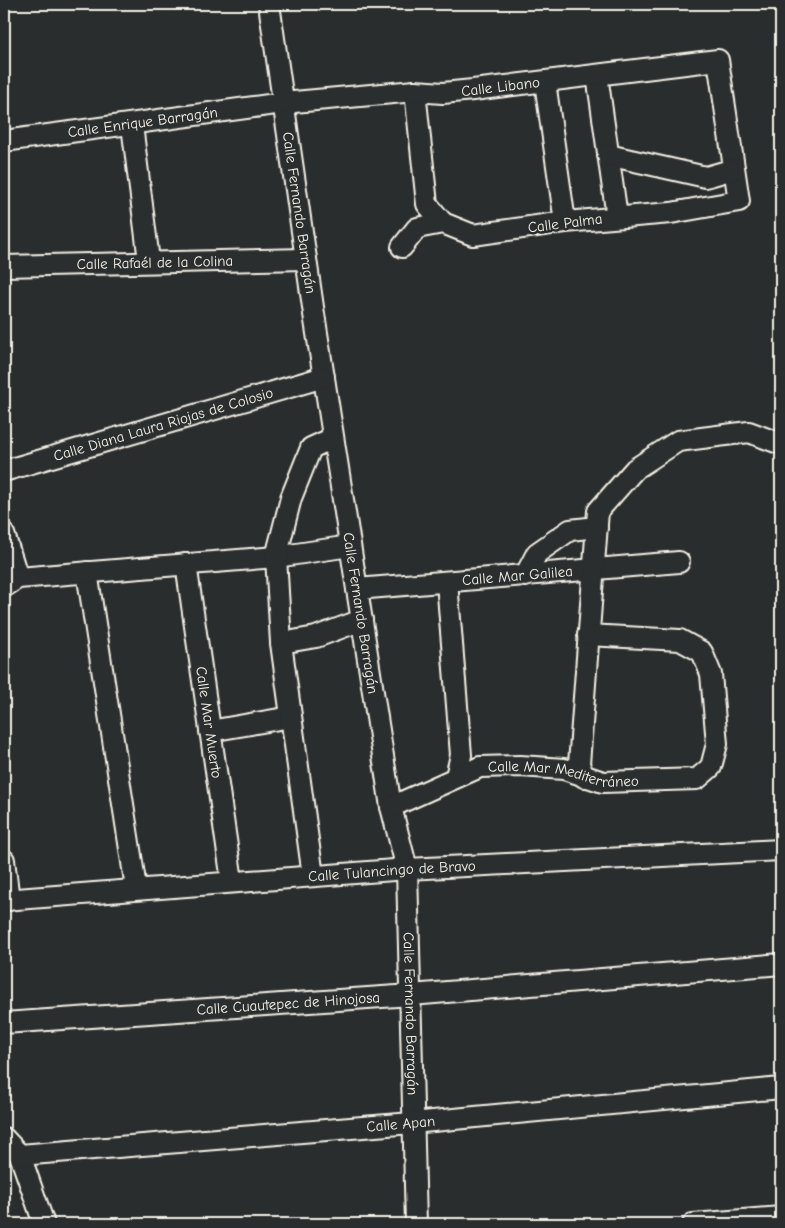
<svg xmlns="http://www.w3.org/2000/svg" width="785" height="1228" font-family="'Comic Neue',sans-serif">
  <rect width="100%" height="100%" fill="#2a2d2e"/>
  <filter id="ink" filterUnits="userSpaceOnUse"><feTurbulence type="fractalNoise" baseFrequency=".02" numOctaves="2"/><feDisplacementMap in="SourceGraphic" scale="10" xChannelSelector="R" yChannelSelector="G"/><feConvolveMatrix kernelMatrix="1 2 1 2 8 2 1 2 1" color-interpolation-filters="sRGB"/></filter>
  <g filter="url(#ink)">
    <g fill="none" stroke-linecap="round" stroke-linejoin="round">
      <g stroke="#f4f1e8" stroke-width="24">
        <g id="minor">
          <path id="s1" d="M269,4L314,314L391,807L407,869L416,1224"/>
          <path d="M597,75L617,217"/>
          <path d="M545,82L565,222"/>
          <path d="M415,91L427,204L443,223"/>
          <path d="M132,125L149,261"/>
          <path id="s2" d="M4,141L283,103L415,91L443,93L473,90L718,60L739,201L671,213L565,222L473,235L443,223L417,228L402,247"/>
          <path d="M608,155L706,177L734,169"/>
          <path id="s3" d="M4,266L306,259"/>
          <path id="s4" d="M4,471L324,377"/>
          <path d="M4,534L18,578"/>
          <path id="s5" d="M186,564L232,881"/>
          <path d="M87,572L136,888"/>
          <path d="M525,576L537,553L570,530L597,527"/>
          <path d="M447,582L461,755L456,777"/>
          <path d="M4,587L18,578L276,557L350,546"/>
          <path id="s6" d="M357,589L679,562"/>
          <path d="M281,643L316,637L362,620"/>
          <path d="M210,731L291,717"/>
          <path d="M584,777L579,764L598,511L635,469L678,441L749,432L781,444"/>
          <path id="s7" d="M391,807L480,767L520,766L564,769L603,782L697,779L711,767L717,744L711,674L702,652L680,640L588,635"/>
          <path d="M4,860L9,900"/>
          <path d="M313,876L281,643L276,557L291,498L311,448L333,438"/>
          <path id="s8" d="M4,900L407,869L781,850"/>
          <path id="s9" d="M4,1023L411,995L781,964"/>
          <path d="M4,1138L20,1155L44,1224"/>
          <path id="s10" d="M20,1155L412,1123L781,1088"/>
          <path d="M693,1224L781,1217"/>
        </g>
      </g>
      <use href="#minor" stroke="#2a2d2e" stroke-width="20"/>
    </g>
  </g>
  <g text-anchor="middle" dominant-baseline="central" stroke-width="5" stroke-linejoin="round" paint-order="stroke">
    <g font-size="15" fill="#f4f1e8" stroke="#2a2d2e">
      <text stroke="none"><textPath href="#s2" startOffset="500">Calle Libano</textPath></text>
      <text stroke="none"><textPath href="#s2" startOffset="140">Calle Enrique Barragán</textPath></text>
      <text stroke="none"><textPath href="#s1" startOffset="211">Calle Fernando Barragán</textPath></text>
      <text transform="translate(565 223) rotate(-7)">Calle Palma</text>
      <text stroke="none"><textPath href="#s3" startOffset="151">Calle Rafaél de la Colina</textPath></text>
      <text stroke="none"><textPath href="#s4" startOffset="166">Calle Diana Laura Riojas de Colosio</textPath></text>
      <text stroke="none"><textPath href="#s6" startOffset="161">Calle Mar Galilea</textPath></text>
      <text stroke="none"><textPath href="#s1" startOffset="616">Calle Fernando Barragán</textPath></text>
      <text stroke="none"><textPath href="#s5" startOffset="160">Calle Mar Muerto</textPath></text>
      <text stroke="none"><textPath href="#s7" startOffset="182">Calle Mar Mediterráneo</textPath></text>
      <text stroke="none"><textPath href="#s8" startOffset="389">Calle Tulancingo de Bravo</textPath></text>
      <text stroke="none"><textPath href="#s9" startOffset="285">Calle Cuautepec de Hinojosa</textPath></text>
      <text stroke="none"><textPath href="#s1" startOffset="1021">Calle Fernando Barragán</textPath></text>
      <text stroke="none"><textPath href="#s10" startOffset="382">Calle Apan</textPath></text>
    </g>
  </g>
  <rect width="785" height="1228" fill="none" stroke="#2a2d2e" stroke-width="20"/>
  <rect x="10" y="10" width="765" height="1208" fill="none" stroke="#f4f1e8" stroke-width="2" filter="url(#ink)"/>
</svg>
